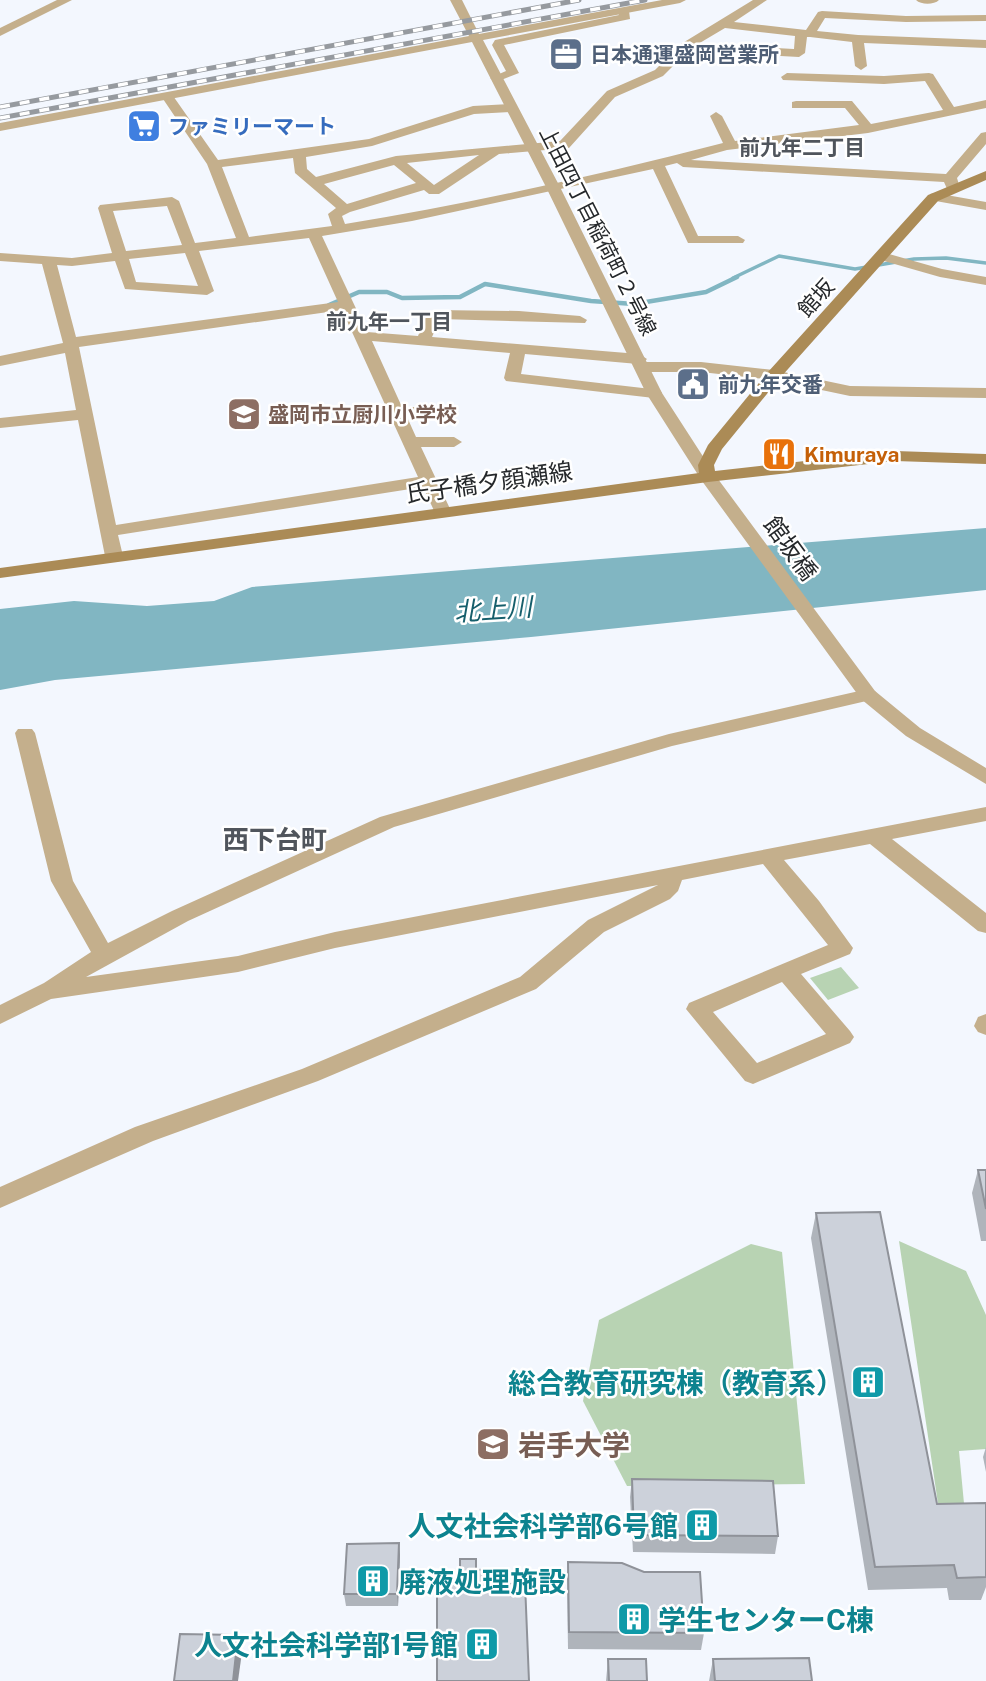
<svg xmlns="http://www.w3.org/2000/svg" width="986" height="1681" font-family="'Public Sans','Noto Sans JP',sans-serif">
  <rect width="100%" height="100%" fill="#f3f7fe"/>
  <g fill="#b8d3b3">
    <path d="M841,967L859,988L828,1000L810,978Z"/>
    <path d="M899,1241L966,1271L986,1315V1449L959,1451L965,1514L940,1517Z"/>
    <path d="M751,1244L782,1252L805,1484L627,1486L583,1401L599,1320Z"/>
  </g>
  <path fill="#81b6c2" d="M986,528V590L531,637L55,680L0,690V609L74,601L147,606L214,601L252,587Z"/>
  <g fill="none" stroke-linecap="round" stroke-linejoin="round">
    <path stroke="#81b6c2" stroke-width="3.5" d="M733,278L779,256L855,269L914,259L946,258L986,263"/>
    <path stroke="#81b6c2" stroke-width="4.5" d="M329,305L359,292H387L402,298L460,297L485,284L591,301L634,304L706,292L737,277"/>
    <g fill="#c4af8c" fill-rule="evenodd">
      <path d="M57,0H72L0,36V28Z"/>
      <path d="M753,0H767L734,22L806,30L818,12L822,11L906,16L986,15V21L906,22L825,18L817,31L858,35L986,40V48L864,43L867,66L861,70L855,66L852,42L810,37H807L805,53L799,57L688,51L663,76L615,97L569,148L499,154L439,194H429L424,190L350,212L342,216L345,224C472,203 599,175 723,143L710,116L716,112L722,116L735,141L859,125L845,108H792V102L796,101H852L871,124L943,110L925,81L884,84L783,80L781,77L787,73L884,76L929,73L933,74L954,107L986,100V108L868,133L727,150L691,160L946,174L981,133L986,132V144L957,178L960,188L958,191H948L944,182L683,167L677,163L665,166L698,236H738L745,240L743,243H688L653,169L412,221L322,236L367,332L418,336L427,314L434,310L519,311L580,316L587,320L585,323L440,319L432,337L639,354L647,359L644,362H701L774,370L850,386L986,388V398L850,396L774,380L701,372H643L635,367L638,364L525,354L521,374L660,390L662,393L654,398L506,381L504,378L510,353L372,341L402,407H448L456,412L448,417H407L416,437H454L462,442L454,447H421L452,513L449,517H437L423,487L118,535L123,556L114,561L105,556L78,420L0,428V418L76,410L65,353L0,366V356L63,343L42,264L0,261V253L72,258L112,253L98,208L100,205L172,197L179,201L195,243L236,238L207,164L161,96L163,93H171L218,160L369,139L473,106L511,104L517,108L511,112L474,114L372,146L306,157L307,169L316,177L396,156L560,141L607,91L655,70L681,44ZM725,28L795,36L794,49L698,44ZM479,155L434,185L407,163ZM293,158L295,173L336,208L328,214L332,226L249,237L222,167ZM394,165L416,183L347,204L324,184ZM167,206L182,245L126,251L113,211ZM309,238L338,302L76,337L57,265L72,266L115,261L125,289L207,295L214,291L199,251ZM185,253L198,286L136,282L129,259ZM342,310L418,477L116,525L79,347Z"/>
      <path d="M916,0H939C934,5 921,5 916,0Z"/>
      <path d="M623,8L629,11L630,19L504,45L519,73L496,82L490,78L506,71L492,45L495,40L619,15L617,11Z"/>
      <path d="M935,193L986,202V210L930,200V194Z"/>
      <path d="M882,252L942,269L986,277V285L940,277L877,259L875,256Z"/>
      <path d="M868,689L875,691L878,695L875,699L672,746L394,827L188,921L86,977L238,956L335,932L986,807V821L892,839L986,913V933L978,931L870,844L784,860L819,901L853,948L850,954L801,974L850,1031L854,1037L850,1043L753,1084L745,1081L686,1009L689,1003L828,945L763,864L682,880L678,891L670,899L604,932L536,989L318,1081L153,1141L0,1208V1187L135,1127L302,1069L520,977L588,920L658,885L335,948L238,972L51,999L0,1024V1005L44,983L91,952L51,881L15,733L18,729H32L35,733L73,881L108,943L172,911L380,817L669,734ZM782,982L826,1034L757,1063L713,1012Z"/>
      <path d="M986,1014V1035L978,1032L974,1026L978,1017Z"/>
    </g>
    <path fill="#c4af8c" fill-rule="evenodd" d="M450,0H462L479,34L662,0H686L680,3L483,40L560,187L662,393L715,475L875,691L920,728L986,768V784L906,736L861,699L702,481L646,393L546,187L472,42L0,131V123L469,36Z"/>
    <path fill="#ab8b56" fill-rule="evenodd" d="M986,171V180L938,201L780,378L722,449L714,465L715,471L895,451L986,454V464L895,461L708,482L0,578V568L699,473L698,465L708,445L768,372L928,195Z"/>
    <g stroke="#969a9f" stroke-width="5">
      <g id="rail">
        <path d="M0,107L579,0"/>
        <path d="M0,118L645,0"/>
      </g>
    </g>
    <use href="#rail" stroke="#fff" stroke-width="3.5" stroke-dasharray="10" stroke-linecap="butt"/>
  </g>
  <g fill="#afb4bb">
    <path d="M978,1170H986V1241H981L972,1193Z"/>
    <path d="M816,1213L937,1504L986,1503V1587L981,1600H949L947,1588L868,1590L811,1238Z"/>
    <path d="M986,1447V1472L983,1457Z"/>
    <path d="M632,1479L778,1536L775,1554L633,1552L630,1497Z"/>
    <path d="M399,1543L400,1555L398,1606H346L344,1594Z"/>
    <path d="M568,1562L704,1633L701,1650L568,1649L567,1580Z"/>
    <path d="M608,1659L647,1681H606Z"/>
    <path d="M713,1659L812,1681H709Z"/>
  </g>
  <g fill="#8f9299">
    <path d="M399,1543L400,1555L398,1606L397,1594Z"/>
    <path d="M238,1635L242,1652L238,1681H233Z"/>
  </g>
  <g fill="#ccd1da" stroke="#8f9299" stroke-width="2">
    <path d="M978,1170H986V1209Z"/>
    <path d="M880,1212L937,1504L986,1503V1577L957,1578L954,1565L875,1567L816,1213Z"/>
    <path d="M632,1479L773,1481L778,1536L634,1535Z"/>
    <path d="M399,1543L397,1594H344L347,1544Z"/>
    <path d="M460,1559H476V1570L506,1569V1584L525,1583L529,1681H437V1579L460,1578Z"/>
    <path d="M568,1562L622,1563L644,1572H700L704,1633L569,1632Z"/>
    <path d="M180,1634L238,1635L233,1681H174Z"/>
    <path d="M809,1658L812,1681H715L713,1659Z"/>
    <path d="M608,1659H646L647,1681H609Z"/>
  </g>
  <defs>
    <g id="office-square" transform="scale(1.75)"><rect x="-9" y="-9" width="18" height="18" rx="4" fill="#5c6f8a" stroke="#fff"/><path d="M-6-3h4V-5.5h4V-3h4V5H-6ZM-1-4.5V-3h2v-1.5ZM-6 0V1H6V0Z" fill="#fff"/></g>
    <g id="supermarket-square" transform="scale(1.75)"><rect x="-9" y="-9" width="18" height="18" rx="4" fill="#3f7fe0" stroke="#fff"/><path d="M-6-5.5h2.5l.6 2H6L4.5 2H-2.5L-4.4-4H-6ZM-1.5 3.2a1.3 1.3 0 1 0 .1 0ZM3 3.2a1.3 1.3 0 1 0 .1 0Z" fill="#fff"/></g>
    <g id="civic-square" transform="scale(1.75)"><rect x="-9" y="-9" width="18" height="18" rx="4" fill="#5c6f8a" stroke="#fff"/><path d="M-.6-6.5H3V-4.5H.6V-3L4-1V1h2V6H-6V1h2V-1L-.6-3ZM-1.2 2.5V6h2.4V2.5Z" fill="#fff"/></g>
    <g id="school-square" transform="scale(1.75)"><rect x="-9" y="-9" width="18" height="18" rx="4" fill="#8d6e63" stroke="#fff"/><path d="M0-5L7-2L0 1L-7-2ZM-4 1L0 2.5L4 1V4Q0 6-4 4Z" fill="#fff"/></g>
    <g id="restaurant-square" transform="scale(1.75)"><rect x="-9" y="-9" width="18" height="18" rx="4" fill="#e8710a" stroke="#fff"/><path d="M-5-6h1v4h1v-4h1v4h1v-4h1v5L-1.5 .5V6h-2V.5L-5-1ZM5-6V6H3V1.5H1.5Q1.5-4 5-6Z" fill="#fff"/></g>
    <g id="building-square" transform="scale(1.75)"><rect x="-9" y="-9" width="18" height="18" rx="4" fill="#0f9aa8" stroke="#fff"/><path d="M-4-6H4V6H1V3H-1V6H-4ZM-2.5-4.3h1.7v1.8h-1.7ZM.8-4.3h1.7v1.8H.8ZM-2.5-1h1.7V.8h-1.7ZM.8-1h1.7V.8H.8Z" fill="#fff"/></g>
    <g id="university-square" transform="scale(1.75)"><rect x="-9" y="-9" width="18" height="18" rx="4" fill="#8d6e63" stroke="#fff"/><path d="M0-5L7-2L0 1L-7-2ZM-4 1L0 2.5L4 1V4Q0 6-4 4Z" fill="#fff"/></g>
  </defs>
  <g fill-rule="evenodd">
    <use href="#office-square" x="566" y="54"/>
    <use href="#supermarket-square" x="144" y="126"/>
    <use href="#civic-square" x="693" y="384"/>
    <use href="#school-square" x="244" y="414"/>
    <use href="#restaurant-square" x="779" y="454"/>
    <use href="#building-square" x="868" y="1382"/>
    <use href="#university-square" x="493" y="1444"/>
    <use href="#building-square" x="702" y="1525"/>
    <use href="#building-square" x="373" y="1581"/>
    <use href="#building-square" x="634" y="1619"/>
    <use href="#building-square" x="482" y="1644"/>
  </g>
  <g text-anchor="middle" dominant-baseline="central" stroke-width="5" stroke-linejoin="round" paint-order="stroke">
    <g font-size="21" font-weight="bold" fill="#4e5e75" stroke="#fff" text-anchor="start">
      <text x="590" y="54">日本通運盛岡営業所</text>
      <text x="718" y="384">前九年交番</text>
    </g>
    <g font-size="21" font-weight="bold" fill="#366cbe" stroke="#fff" text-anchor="start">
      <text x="168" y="126">ファミリーマート</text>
    </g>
    <g font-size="21" font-weight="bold" fill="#50555c" stroke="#fff">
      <text x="802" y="147">前九年二丁目</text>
      <text x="389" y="321">前九年一丁目</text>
    </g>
    <g font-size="21" fill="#25282b" stroke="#fff">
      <text transform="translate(598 231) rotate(63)">上田四丁目稲荷町２号線</text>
      <text transform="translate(816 298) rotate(-48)">館坂</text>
    </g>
    <g font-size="21" font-weight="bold" fill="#785e54" stroke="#fff" text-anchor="start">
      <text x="268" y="414">盛岡市立厨川小学校</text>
    </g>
    <g font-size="21" font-weight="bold" fill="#c56008" stroke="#fff" text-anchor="start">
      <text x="804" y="454">Kimuraya</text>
    </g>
    <g font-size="24" fill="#25282b" stroke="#fff">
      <text transform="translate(489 482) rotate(-8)">氏子橋夕顔瀬線</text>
      <text transform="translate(791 548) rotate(54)">館坂橋</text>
    </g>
    <g font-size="26" font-style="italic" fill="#155e6b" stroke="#fff">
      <text transform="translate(493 609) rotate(-4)">北上川</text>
    </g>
    <g font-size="26" font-weight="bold" fill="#50555c" stroke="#fff">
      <text x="275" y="839">西下台町</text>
    </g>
    <g font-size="28" font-weight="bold" fill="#0d838f" stroke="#fff" text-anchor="end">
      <text x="844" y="1382">総合教育研究棟（教育系）</text>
      <text x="678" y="1525">人文社会科学部6号館</text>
      <text x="398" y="1581" text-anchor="start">廃液処理施設</text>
      <text x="658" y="1619" text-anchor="start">学生センターC棟</text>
      <text x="458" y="1644">人文社会科学部1号館</text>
    </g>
    <g font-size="28" font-weight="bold" fill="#785e54" stroke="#fff" text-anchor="start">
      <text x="518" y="1444">岩手大学</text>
    </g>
  </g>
</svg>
